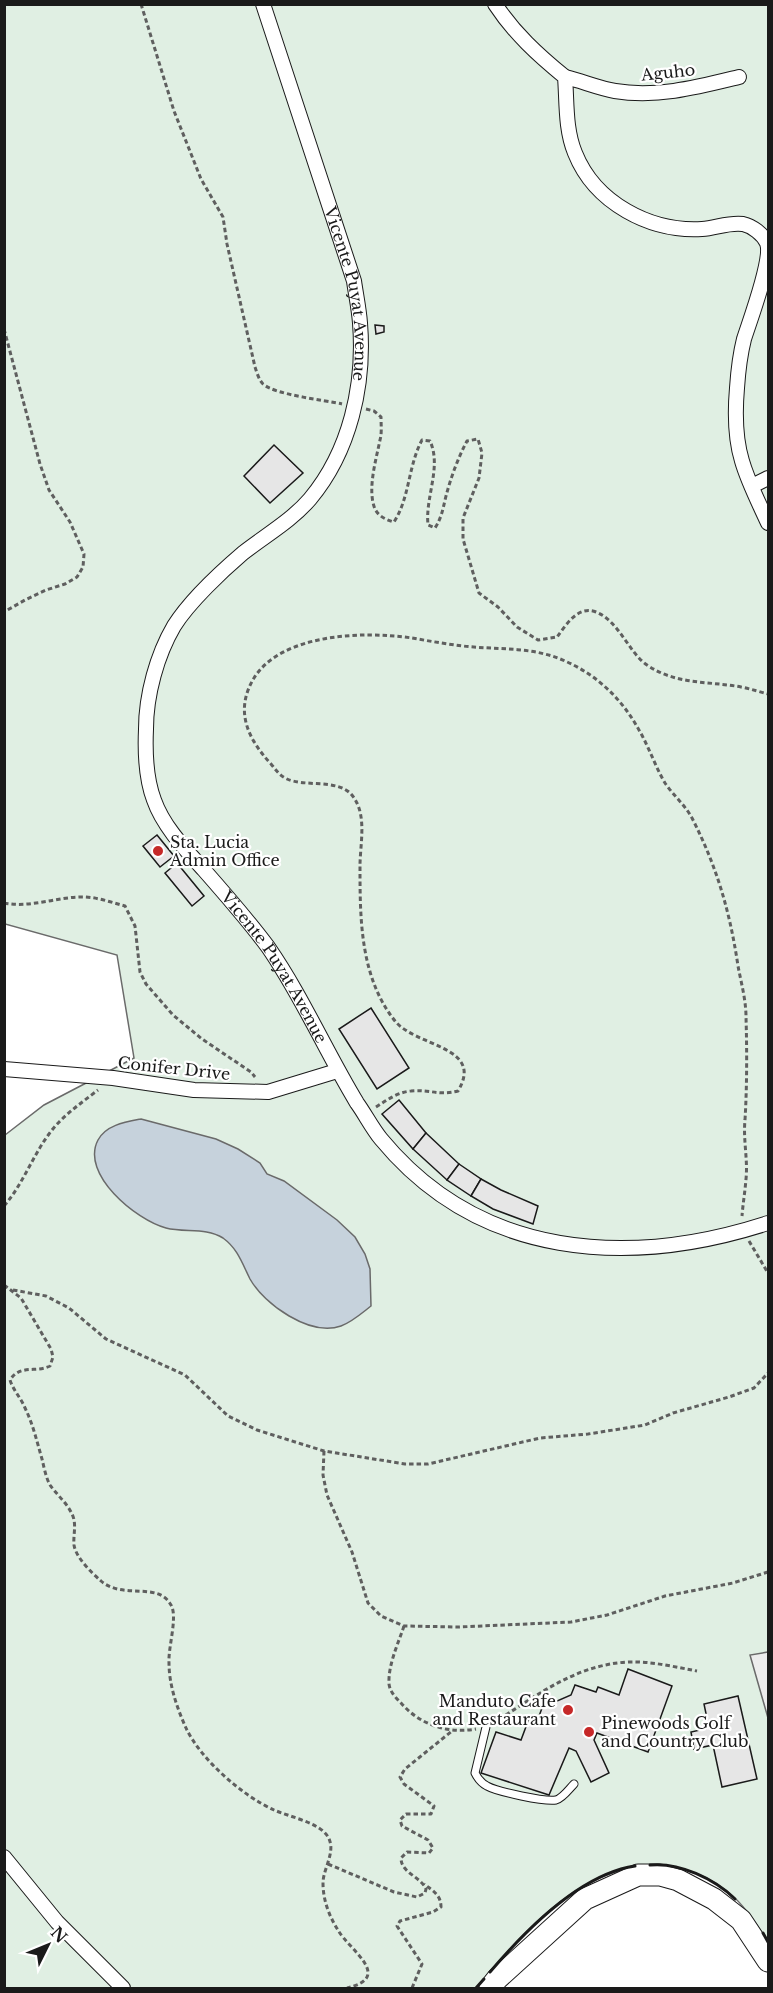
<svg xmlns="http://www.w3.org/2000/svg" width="773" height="1993" font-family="'Libre Baskerville',serif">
  <rect width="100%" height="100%" fill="#fff"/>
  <path fill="#e0efe3" stroke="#6a6a6a" stroke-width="1.5" d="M5,5H768V1942C757,1924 742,1901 724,1889C676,1854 622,1861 574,1892C536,1917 505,1954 476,1988H5V1135L44,1105L134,1058L117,955L5,924Z"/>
  <path fill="#ededed" stroke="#6a6a6a" stroke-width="1.5" d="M768,1652V1718L750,1655Z"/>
  <path fill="#c6d2dc" stroke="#6a6a6a" stroke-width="1.5" d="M141,1119L216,1139L238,1149L260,1163L267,1174L284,1181L337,1220L355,1237L365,1254L370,1269L371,1306C362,1313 352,1322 341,1326C310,1337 264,1304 250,1279C242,1263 238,1249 223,1238C206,1227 185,1233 166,1228C136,1220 80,1174 98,1140C106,1125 125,1122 141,1119Z"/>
  <g fill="#e6e6e6" stroke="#1a1a1a" stroke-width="1.5">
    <path d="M375,325L384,326V332L376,334Z"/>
    <path d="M274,445L303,473L270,503L244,476Z"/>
    <path d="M157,835L174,856L160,867L143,846Z"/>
    <path d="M177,863L204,896L192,906L165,873Z"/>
    <path d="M371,1008L409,1068L377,1089L339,1029Z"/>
    <path d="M399,1100L426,1133L413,1149L382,1114Z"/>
    <path d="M426,1133L459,1164L447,1180L413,1149Z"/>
    <path d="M459,1164L481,1179L471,1196L447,1180Z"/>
    <path d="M481,1179L501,1190L538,1206L533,1224L493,1209L471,1196Z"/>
    <path d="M628,1669L672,1686L648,1752L597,1733L594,1740L609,1773L591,1782L576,1751L569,1748L549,1795L481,1773L496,1732L521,1740L530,1716L538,1719L546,1697L555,1702L571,1695L575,1685L596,1692L598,1687L619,1695Z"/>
    <path d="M738,1696L757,1779L722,1787L713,1745L694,1749L691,1732L709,1728L704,1704Z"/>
  </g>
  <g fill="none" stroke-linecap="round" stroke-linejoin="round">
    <g stroke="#1a1a1a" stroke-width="9">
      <path id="lane" d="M486,1727L475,1773C478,1779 481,1783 487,1786C498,1792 545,1802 556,1800C563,1798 569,1789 574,1784"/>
    </g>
    <g stroke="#1a1a1a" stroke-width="16">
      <g id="street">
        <path id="s1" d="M263,4L354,281C356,295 359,309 360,323C365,385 350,451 310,499C291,521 266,535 243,553C222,571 189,602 174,626C157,655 146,695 146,729C145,751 146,779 154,800C163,826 185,849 204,870C226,895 248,920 268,947C302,996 326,1052 357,1103C365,1114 372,1128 381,1139C480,1259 629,1268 768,1223"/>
        <path d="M495,4C514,33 538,55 565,77C567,101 565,129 575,153C595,203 650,232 702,229C716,228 729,222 743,224C752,226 763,234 767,243C773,259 750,320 744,339C740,355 738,373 737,388C735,411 735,438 742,461C748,482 759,503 768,523"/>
        <path d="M565,77C582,81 598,88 615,91C657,98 698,87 739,77"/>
        <path d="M752,486L768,478"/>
        <path d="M4,1069L113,1078L194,1090L268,1092L337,1071"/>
        <path d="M4,1857L57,1922L123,1988"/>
      </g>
    </g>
    <g stroke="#1a1a1a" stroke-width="23">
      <path id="primary" d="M490,1988L497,1979L585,1899L638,1875H660L678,1880L714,1899L741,1920L768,1961"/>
    </g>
    <g stroke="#5f5f5f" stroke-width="3" stroke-dasharray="4.5 3" stroke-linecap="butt">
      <path d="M141,4L174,111L201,179L223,217L227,244L255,367C257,373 259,380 263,384C275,395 325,400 342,404"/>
      <path d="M4,329L40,464L49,490L70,522L84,554L83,567L77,577L65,584L46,590L25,600L4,612"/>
      <path d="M366,409L374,411L381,417C381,425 382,433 380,440C376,460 367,490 375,509C379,517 387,520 394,522C410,497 408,466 422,440L430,441C442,467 425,497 428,525L435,528C442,517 443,508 446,496C451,477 458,458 467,441L478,439L482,453L479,478L463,518V539L479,593L498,607L517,627L538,640L557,637C566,625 578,605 596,612C619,621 629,653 647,665C676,685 709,681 741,687C751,689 760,692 768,694"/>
      <path d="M4,903C29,908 54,898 79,897C94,896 110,902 125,906L135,926L140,972L146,984L173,1015L202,1039L251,1072L255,1077"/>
      <path d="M376,1107C387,1100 398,1092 411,1091C429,1089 439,1096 458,1091C485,1046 416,1047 395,1021C360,977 360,919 360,866C360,843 368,813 351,794C337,779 305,787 287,779C280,776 276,770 271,764C248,739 234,711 254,678C282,633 365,631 412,638C429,641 446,644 463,646C497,650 532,646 565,661C597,675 622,699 639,730C649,747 655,766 665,783C673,795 685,805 692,818C717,867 730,912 738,966C741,982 746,1000 746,1017C747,1051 747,1086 745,1120C743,1140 748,1159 746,1179C745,1192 743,1203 742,1216"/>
      <path d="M4,1206C23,1184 32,1157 49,1134C62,1116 80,1104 98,1090"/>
      <path d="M749,1241L768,1273"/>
      <path d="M4,1285L21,1298L51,1349L53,1357L50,1366C36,1373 20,1364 10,1380C13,1390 21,1398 25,1408C33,1424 37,1442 42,1459C44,1467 46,1478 50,1485C57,1495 67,1503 72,1514C77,1524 73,1535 74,1545C76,1558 92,1573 101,1581C123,1600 158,1581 171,1605C178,1617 168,1647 169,1663C169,1685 177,1708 186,1728C201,1760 243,1796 274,1810C288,1816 314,1822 324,1832C340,1847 323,1867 323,1883C323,1900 329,1916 338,1930C349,1950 394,1977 347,1988"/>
      <path d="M13,1290L46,1296L69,1308L106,1339L185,1375L228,1416L257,1430L324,1451L405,1464H428L540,1438L588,1434L645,1425L673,1413L729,1397L754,1388L768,1373"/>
      <path d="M324,1451L323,1475L327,1495L352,1552L368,1603L381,1616L404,1626L459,1627L571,1622L607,1615L665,1596L733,1583L768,1572"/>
      <path d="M404,1626C398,1644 388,1665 389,1684C390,1692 396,1698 401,1703C420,1725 448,1734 476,1729"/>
      <path d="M493,1723C537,1696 574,1665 628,1662C651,1661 675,1667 697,1671"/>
      <path d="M328,1864L394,1892L417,1897L425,1893L426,1889C420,1876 401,1873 401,1858L407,1852L429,1853L433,1848L428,1840L402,1826L400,1820L406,1814H431L434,1806L404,1784L400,1777L405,1769L452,1731"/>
      <path d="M412,1988L422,1964L397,1926L400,1921L433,1912L441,1907C441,1895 433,1891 424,1884"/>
    </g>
    <use href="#lane" stroke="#fff" stroke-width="7"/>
    <use href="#street" stroke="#fff" stroke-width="14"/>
    <use href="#primary" stroke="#fff" stroke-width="21"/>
    <g stroke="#1a1a1a" stroke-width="3">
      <path d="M650,1865C679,1862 715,1879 735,1899"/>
      <path d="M763,1933L768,1942"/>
      <path d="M490,1972C524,1932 580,1874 635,1866"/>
      <path d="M476,1988L484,1979"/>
    </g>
  </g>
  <g fill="#c62828" stroke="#fff" stroke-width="2">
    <circle cx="158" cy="851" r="6"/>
    <circle cx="568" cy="1710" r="6"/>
    <circle cx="589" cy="1732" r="6"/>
  </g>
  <g text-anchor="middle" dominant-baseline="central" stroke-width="4.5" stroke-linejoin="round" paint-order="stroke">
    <g font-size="16" fill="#1a1a1a" stroke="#fff">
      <text transform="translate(668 72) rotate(-6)">Aguho</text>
      <text stroke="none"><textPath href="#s1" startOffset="303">Vicente Puyat Avenue</textPath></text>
      <text stroke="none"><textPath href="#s1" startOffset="1095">Vicente Puyat Avenue</textPath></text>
      <text transform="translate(174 1068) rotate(6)">Conifer Drive</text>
    </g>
    <g font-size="16" fill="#1a1a1a" stroke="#fff" text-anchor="start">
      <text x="170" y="842">Sta. Lucia<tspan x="170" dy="18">Admin Office</tspan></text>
      <text x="556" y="1701" text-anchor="end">Manduto Cafe<tspan x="556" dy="18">and Restaurant</tspan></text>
      <text x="601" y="1723">Pinewoods Golf<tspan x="601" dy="18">and Country Club</tspan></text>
    </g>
  </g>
  <rect width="773" height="1993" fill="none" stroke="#1a1a1a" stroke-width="12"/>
  <g transform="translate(48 1945) rotate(47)" stroke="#ffffff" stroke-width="4.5" paint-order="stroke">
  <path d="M0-4.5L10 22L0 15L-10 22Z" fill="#1a1a1a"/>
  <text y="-9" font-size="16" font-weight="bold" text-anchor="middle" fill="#1a1a1a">N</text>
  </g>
</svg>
